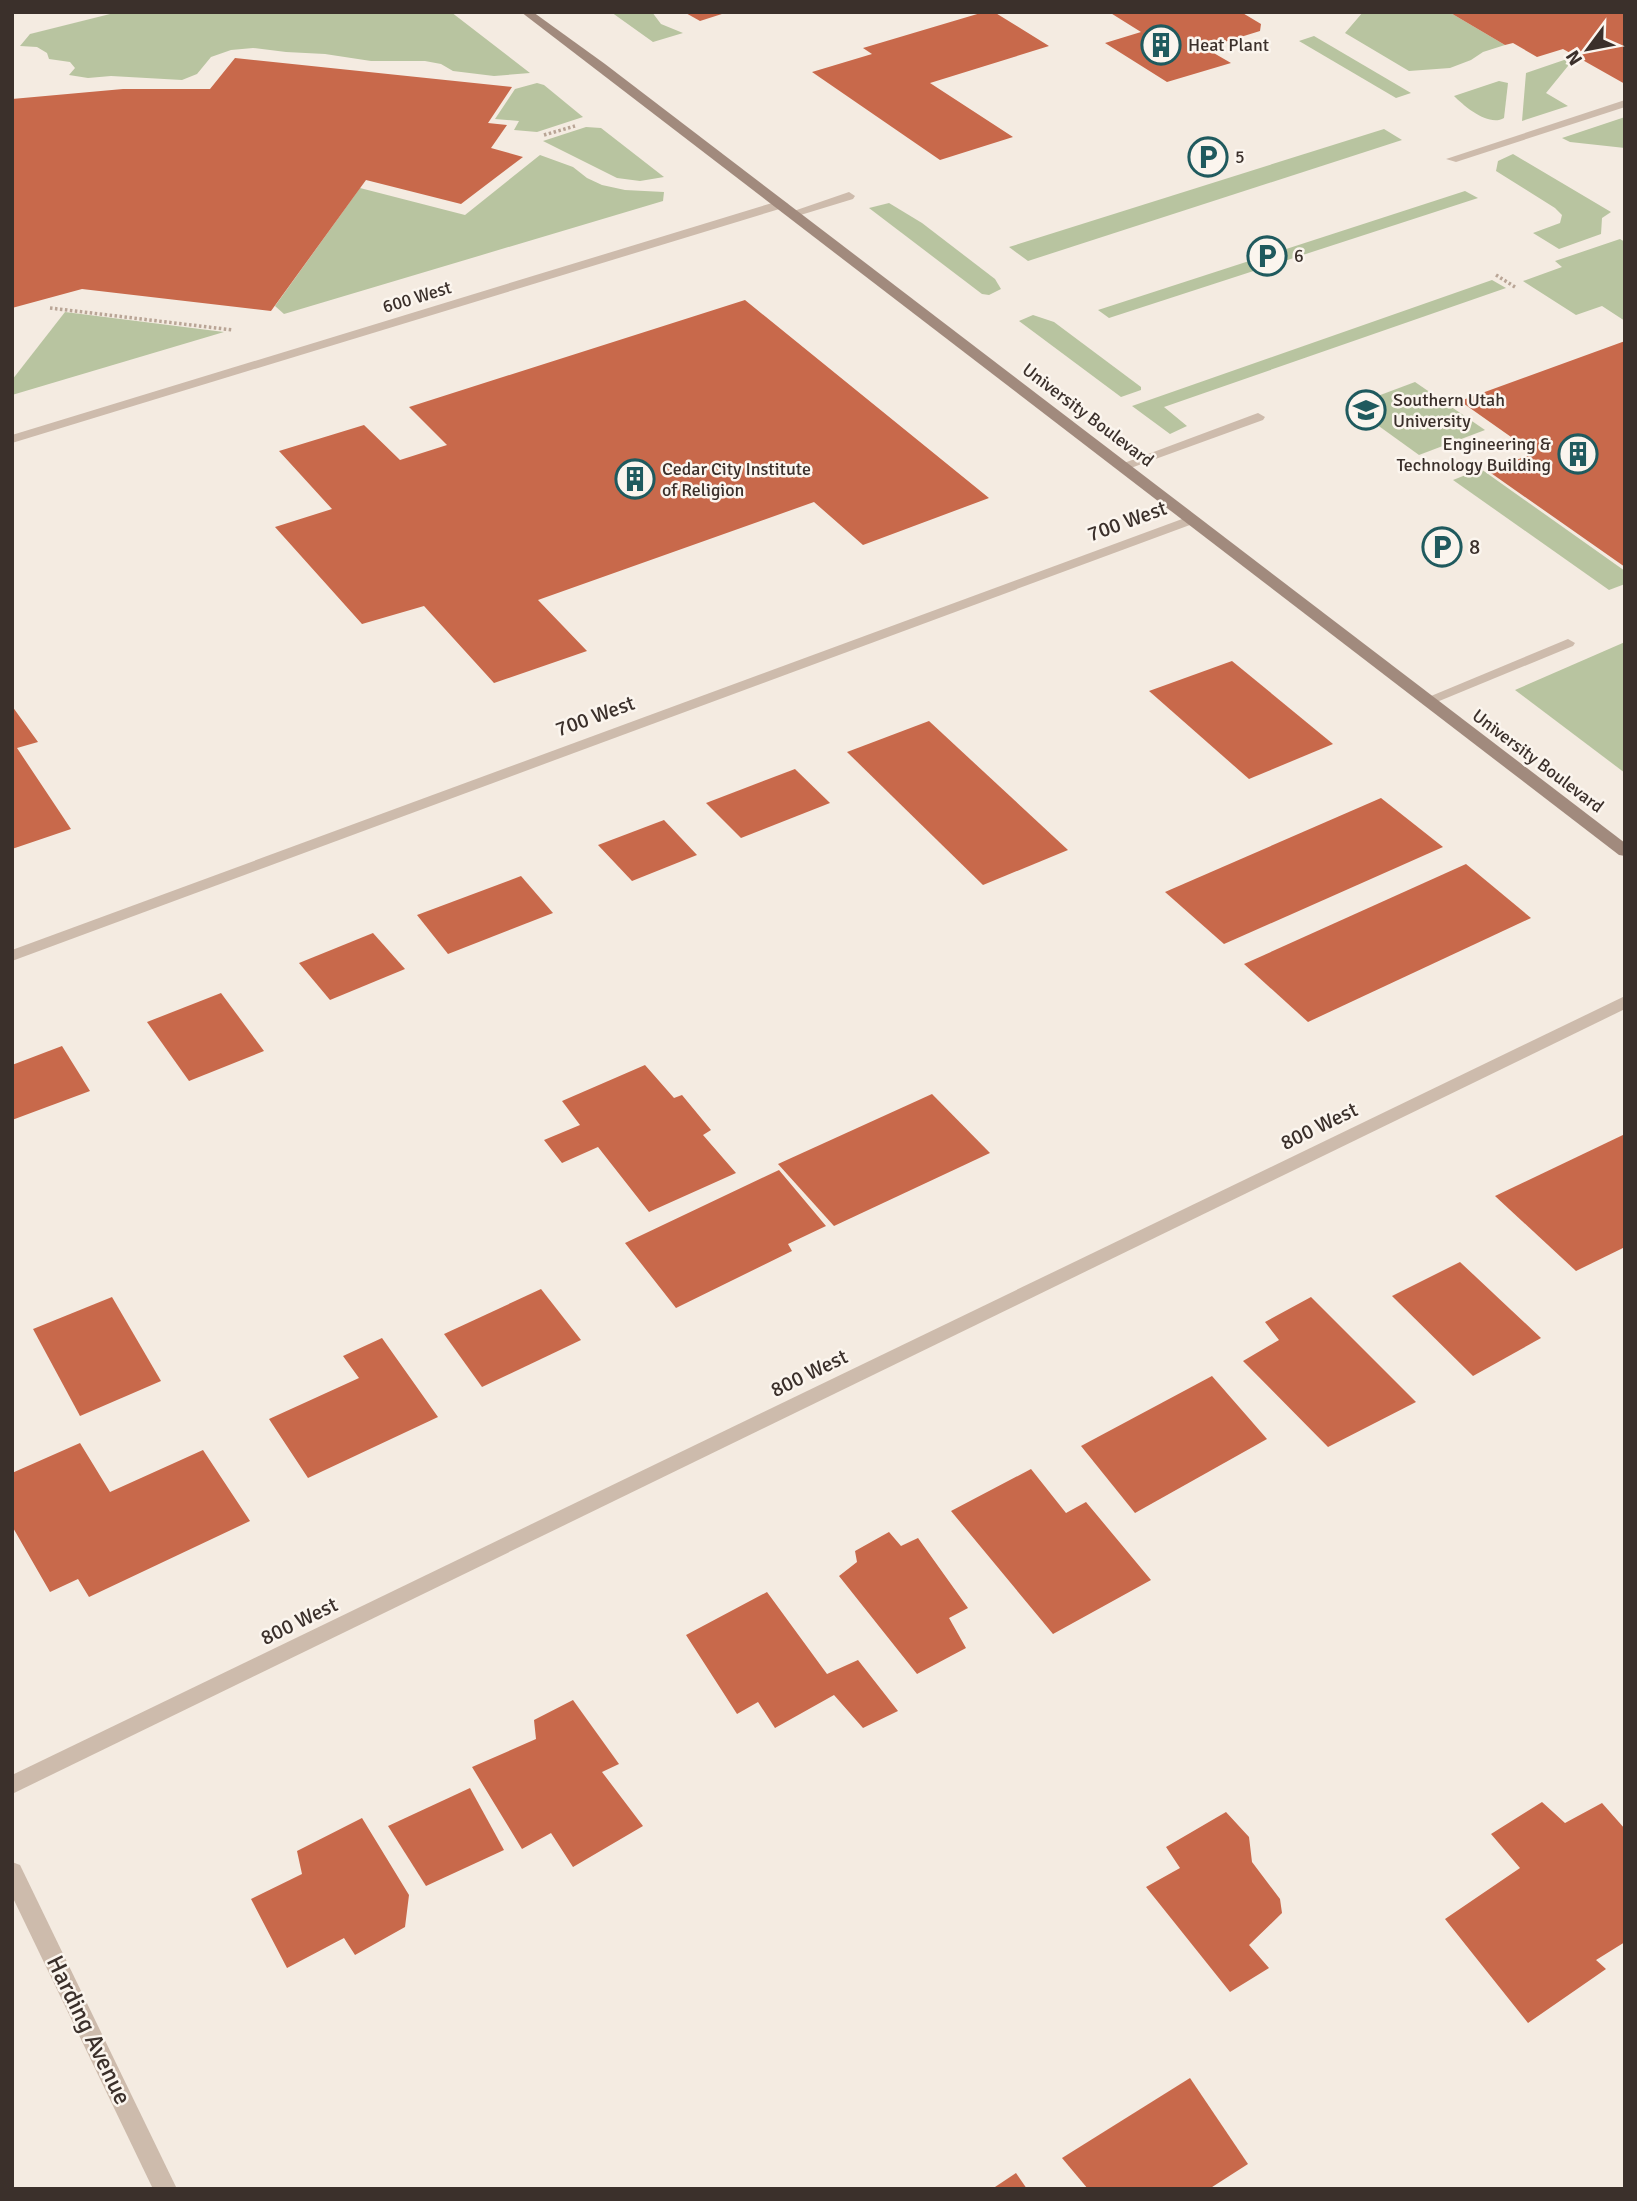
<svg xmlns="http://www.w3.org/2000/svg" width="1637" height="2201" font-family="Signika,sans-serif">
  <rect width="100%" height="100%" fill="#f4ebe1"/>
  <g fill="#b8c4a0">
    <path d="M118,12H451L530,73L494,76L453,71L441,64L425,61H371L325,54L286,52L253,48L231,50L211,57L197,74L182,80L111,76L88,78L69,75L75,68L70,62L49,59L47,53L37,47L20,46L30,34Z"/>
    <path d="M611,12H652L661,24L683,33L653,42Z"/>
    <path d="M1363,12H1449L1505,45L1483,52L1471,60L1450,68L1409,71L1345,33Z"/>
    <path d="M1314,36L1411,93L1396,98L1299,41Z"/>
    <path d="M1567,59L1575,64L1568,66L1546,93L1568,106L1522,121L1526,73Z"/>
    <path d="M1499,81L1508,83L1504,118C1489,127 1465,107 1454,96Z"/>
    <path d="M537,83L544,85L583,117L537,132L514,130L519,121L495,119L515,89Z"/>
    <path d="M1625,117V148L1570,142L1562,138Z"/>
    <path d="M586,127L601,128L664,177L640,181L617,178L543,141Z"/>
    <path d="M1384,129L1402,140L1028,261L1009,247Z"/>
    <path d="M1513,154L1611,212L1602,218L1601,234L1559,249L1533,233L1560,223L1562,215L1555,208L1496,171L1498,161Z"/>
    <path d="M540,155L573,167L587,178L602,185L625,190L664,192L663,201L284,314L275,306L360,188L465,215Z"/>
    <path d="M1465,191L1478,198L1109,318L1098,310Z"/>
    <path d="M889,203L922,223L995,279L1001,289L989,295L982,294L869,208Z"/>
    <path d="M1620,239L1625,242V321L1602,306L1576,315L1523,281L1562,267L1555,261Z"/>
    <path d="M1492,280L1506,288L1164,407L1187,426L1170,434L1132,406Z"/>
    <path d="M65,312L224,332L12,395V380Z"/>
    <path d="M1033,315L1054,322L1141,387V390L1121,397L1019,321Z"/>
    <path d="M1415,382L1485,430L1419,455L1351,406Z"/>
    <path d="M1481,469L1625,571V584L1609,590L1453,480Z"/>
    <path d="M1625,642V773L1515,690Z"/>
  </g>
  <g fill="#c8694b">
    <path d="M684,12H725V13L700,21Z"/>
    <path d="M984,12H994L1049,46L930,83L1013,137L940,160L812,72L872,54L863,48Z"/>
    <path d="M1109,12H1241L1261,24L1260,31L1205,48L1231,63L1167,82L1105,43L1141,32Z"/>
    <path d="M1449,12H1625V84L1563,49L1537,57L1513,43L1505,45Z"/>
    <path d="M235,58L512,87L488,123L507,125L491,148L523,157L461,204L366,180L271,311L82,289L12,308V99L123,89H210Z"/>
    <path d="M745,300L989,498L863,545L814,502L538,600L587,651L494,683L424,606L362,624L275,527L332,509L279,451L364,425L400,460L447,445L409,407Z"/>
    <path d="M1625,341V567L1488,471L1534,453L1460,401Z"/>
    <path d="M1232,661L1333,744L1249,779L1149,691Z"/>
    <path d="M12,706L38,742L17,748L71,829L12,849Z"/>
    <path d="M929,721L1068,850L983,885L847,752Z"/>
    <path d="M795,769L830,803L741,838L706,803Z"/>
    <path d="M1381,798L1443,847L1224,944L1165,892Z"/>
    <path d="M664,820L697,855L632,881L598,845Z"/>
    <path d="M1466,864L1531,918L1308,1022L1244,964Z"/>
    <path d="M521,876L553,913L448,954L417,915Z"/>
    <path d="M373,933L405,969L330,1000L299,963Z"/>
    <path d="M221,993L264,1051L189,1081L147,1022Z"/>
    <path d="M62,1046L90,1091L12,1120V1065Z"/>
    <path d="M645,1065L674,1098L682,1095L711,1130L703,1135L736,1173L649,1212L598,1147L562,1163L544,1140L580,1125L562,1101Z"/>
    <path d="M932,1094L990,1153L834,1226L778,1164Z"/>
    <path d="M1625,1134V1247L1576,1271L1495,1196Z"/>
    <path d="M779,1170L826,1226L788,1244L792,1251L676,1308L625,1243Z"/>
    <path d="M1460,1262L1541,1338L1473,1376L1392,1296Z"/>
    <path d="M541,1289L581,1340L482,1387L444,1334Z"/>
    <path d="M112,1297L161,1381L80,1416L33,1329Z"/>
    <path d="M1311,1297L1416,1402L1328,1447L1243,1361L1279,1340L1265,1322Z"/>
    <path d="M382,1338L438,1417L308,1478L269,1419L359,1378L343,1356Z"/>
    <path d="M1212,1376L1267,1439L1135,1513L1081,1446Z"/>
    <path d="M80,1443L110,1492L203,1450L250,1521L89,1597L78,1579L50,1592L12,1526V1473Z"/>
    <path d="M1031,1469L1066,1513L1086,1502L1151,1580L1053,1634L951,1511Z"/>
    <path d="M889,1532L901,1546L918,1538L968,1608L949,1618L966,1648L917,1674L839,1576L857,1562L855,1551Z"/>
    <path d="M767,1592L827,1674L858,1660L898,1711L863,1728L834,1695L775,1728L758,1702L737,1714L686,1635Z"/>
    <path d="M573,1700L619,1764L602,1772L643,1826L573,1867L551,1833L522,1849L472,1767L536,1739L534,1720Z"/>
    <path d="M470,1788L504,1850L426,1886L388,1826Z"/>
    <path d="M1542,1802L1565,1823L1602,1803L1625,1829V1942L1596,1960L1606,1969L1528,2023L1445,1919L1520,1868L1491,1834Z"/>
    <path d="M1226,1812L1249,1837L1252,1862L1280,1899L1282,1913L1249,1945L1269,1968L1230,1992L1146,1887L1180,1868L1166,1847Z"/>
    <path d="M362,1818L409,1895L405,1927L355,1955L344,1938L287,1968L251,1899L302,1874L297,1851Z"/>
    <path d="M1190,2078L1248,2164L1209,2189H1088L1062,2158Z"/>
    <path d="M1016,2173L1027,2189H992Z"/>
  </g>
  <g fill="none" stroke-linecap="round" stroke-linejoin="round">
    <g stroke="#b9a596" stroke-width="3.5" stroke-dasharray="2.5 2.5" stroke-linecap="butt">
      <path d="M544,135L575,126"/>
      <path d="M1496,275L1515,287"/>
      <path d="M50,308L233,330"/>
    </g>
    <g fill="#cdbbac" fill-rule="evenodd">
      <path d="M1625,100V107L1456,162L1446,159Z"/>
      <path d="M849,192L855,196L853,199L794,217L788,213Z"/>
      <path d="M1258,413L1265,417L1263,420L1128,469L1123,470L1116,466Z"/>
      <path d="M1568,639L1575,643L1573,646L1432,704L1427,706L1419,701Z"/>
    </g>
    <g fill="#cdbbac" fill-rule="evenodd">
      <path d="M782,200L788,204L786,207L12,443V435Z"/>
      <path d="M1193,515L1200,519L1198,522L12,961V950Z"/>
      <path d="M12,1862L20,1865L177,2189H153L12,1896Z"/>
    </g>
    <path fill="#cdbbac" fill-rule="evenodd" d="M1625,996V1009L12,1794V1775Z"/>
    <path fill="#a18a7d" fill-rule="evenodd" d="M521,12H533L605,64L1625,843V856L1619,855Z"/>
  </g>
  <defs>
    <g id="building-ring" transform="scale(2.0125)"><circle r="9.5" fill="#fbf5ee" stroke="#1f5a5e" stroke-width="1.5"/><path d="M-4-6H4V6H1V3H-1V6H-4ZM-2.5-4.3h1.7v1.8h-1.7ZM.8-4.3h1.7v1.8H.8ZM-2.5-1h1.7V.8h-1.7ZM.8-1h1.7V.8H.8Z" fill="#1f5a5e"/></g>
    <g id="parking-ring" transform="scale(2.0125)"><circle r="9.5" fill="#fbf5ee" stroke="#1f5a5e" stroke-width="1.5"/><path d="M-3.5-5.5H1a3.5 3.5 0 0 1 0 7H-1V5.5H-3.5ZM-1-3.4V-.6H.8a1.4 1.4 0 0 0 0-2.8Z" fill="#1f5a5e"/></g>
    <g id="university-ring" transform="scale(2.0125)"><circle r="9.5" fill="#fbf5ee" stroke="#1f5a5e" stroke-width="1.5"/><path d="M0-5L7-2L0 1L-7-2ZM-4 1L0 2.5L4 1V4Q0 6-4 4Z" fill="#1f5a5e"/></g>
  </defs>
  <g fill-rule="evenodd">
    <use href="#building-ring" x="1161" y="45"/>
    <use href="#parking-ring" x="1208" y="157"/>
    <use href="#parking-ring" x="1267" y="256"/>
    <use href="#university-ring" x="1366" y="410"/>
    <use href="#building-ring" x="1578" y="454"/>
    <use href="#building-ring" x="635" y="479"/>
    <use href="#parking-ring" x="1442" y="547"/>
  </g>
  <g text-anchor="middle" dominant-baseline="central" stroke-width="5" stroke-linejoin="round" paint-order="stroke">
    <g font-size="18" fill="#3b302b" stroke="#fbf5ee" text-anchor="start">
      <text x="1188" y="45">Heat Plant</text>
      <text x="1235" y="157">5</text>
      <text x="1294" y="256">6</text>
      <text x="1393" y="400">Southern Utah<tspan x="1393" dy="21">University</tspan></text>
      <text x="1551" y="444" text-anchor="end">Engineering &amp;<tspan x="1551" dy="21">Technology Building</tspan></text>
      <text x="662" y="469">Cedar City Institute<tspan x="662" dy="21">of Religion</tspan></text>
    </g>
    <g font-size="18" fill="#3b302b" stroke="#fbf5ee">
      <text transform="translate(417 297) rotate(-17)">600 West</text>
      <text transform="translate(1088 415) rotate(37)">University Boulevard</text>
      <text transform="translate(1538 761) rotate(37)">University Boulevard</text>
    </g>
    <g font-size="21" fill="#3b302b" stroke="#fbf5ee">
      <text transform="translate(1127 521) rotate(-20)">700 West</text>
      <text transform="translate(595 716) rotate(-20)">700 West</text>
      <text transform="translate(1319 1126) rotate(-26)">800 West</text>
      <text transform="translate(809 1373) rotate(-26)">800 West</text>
      <text transform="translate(299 1621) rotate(-26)">800 West</text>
    </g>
    <g font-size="21" fill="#3b302b" stroke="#fbf5ee" text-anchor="start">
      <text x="1469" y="547">8</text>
    </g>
    <g font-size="24" fill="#3b302b" stroke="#fbf5ee">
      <text transform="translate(89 2030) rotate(64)">Harding Avenue</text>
    </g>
  </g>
  <rect width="1637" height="2201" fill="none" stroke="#3b302b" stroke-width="28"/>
  <g transform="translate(1588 49) rotate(238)" stroke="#fbf5ee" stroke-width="5" paint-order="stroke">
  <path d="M0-5L12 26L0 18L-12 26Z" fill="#3b302b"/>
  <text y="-10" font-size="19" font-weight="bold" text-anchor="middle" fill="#3b302b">N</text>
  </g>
</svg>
